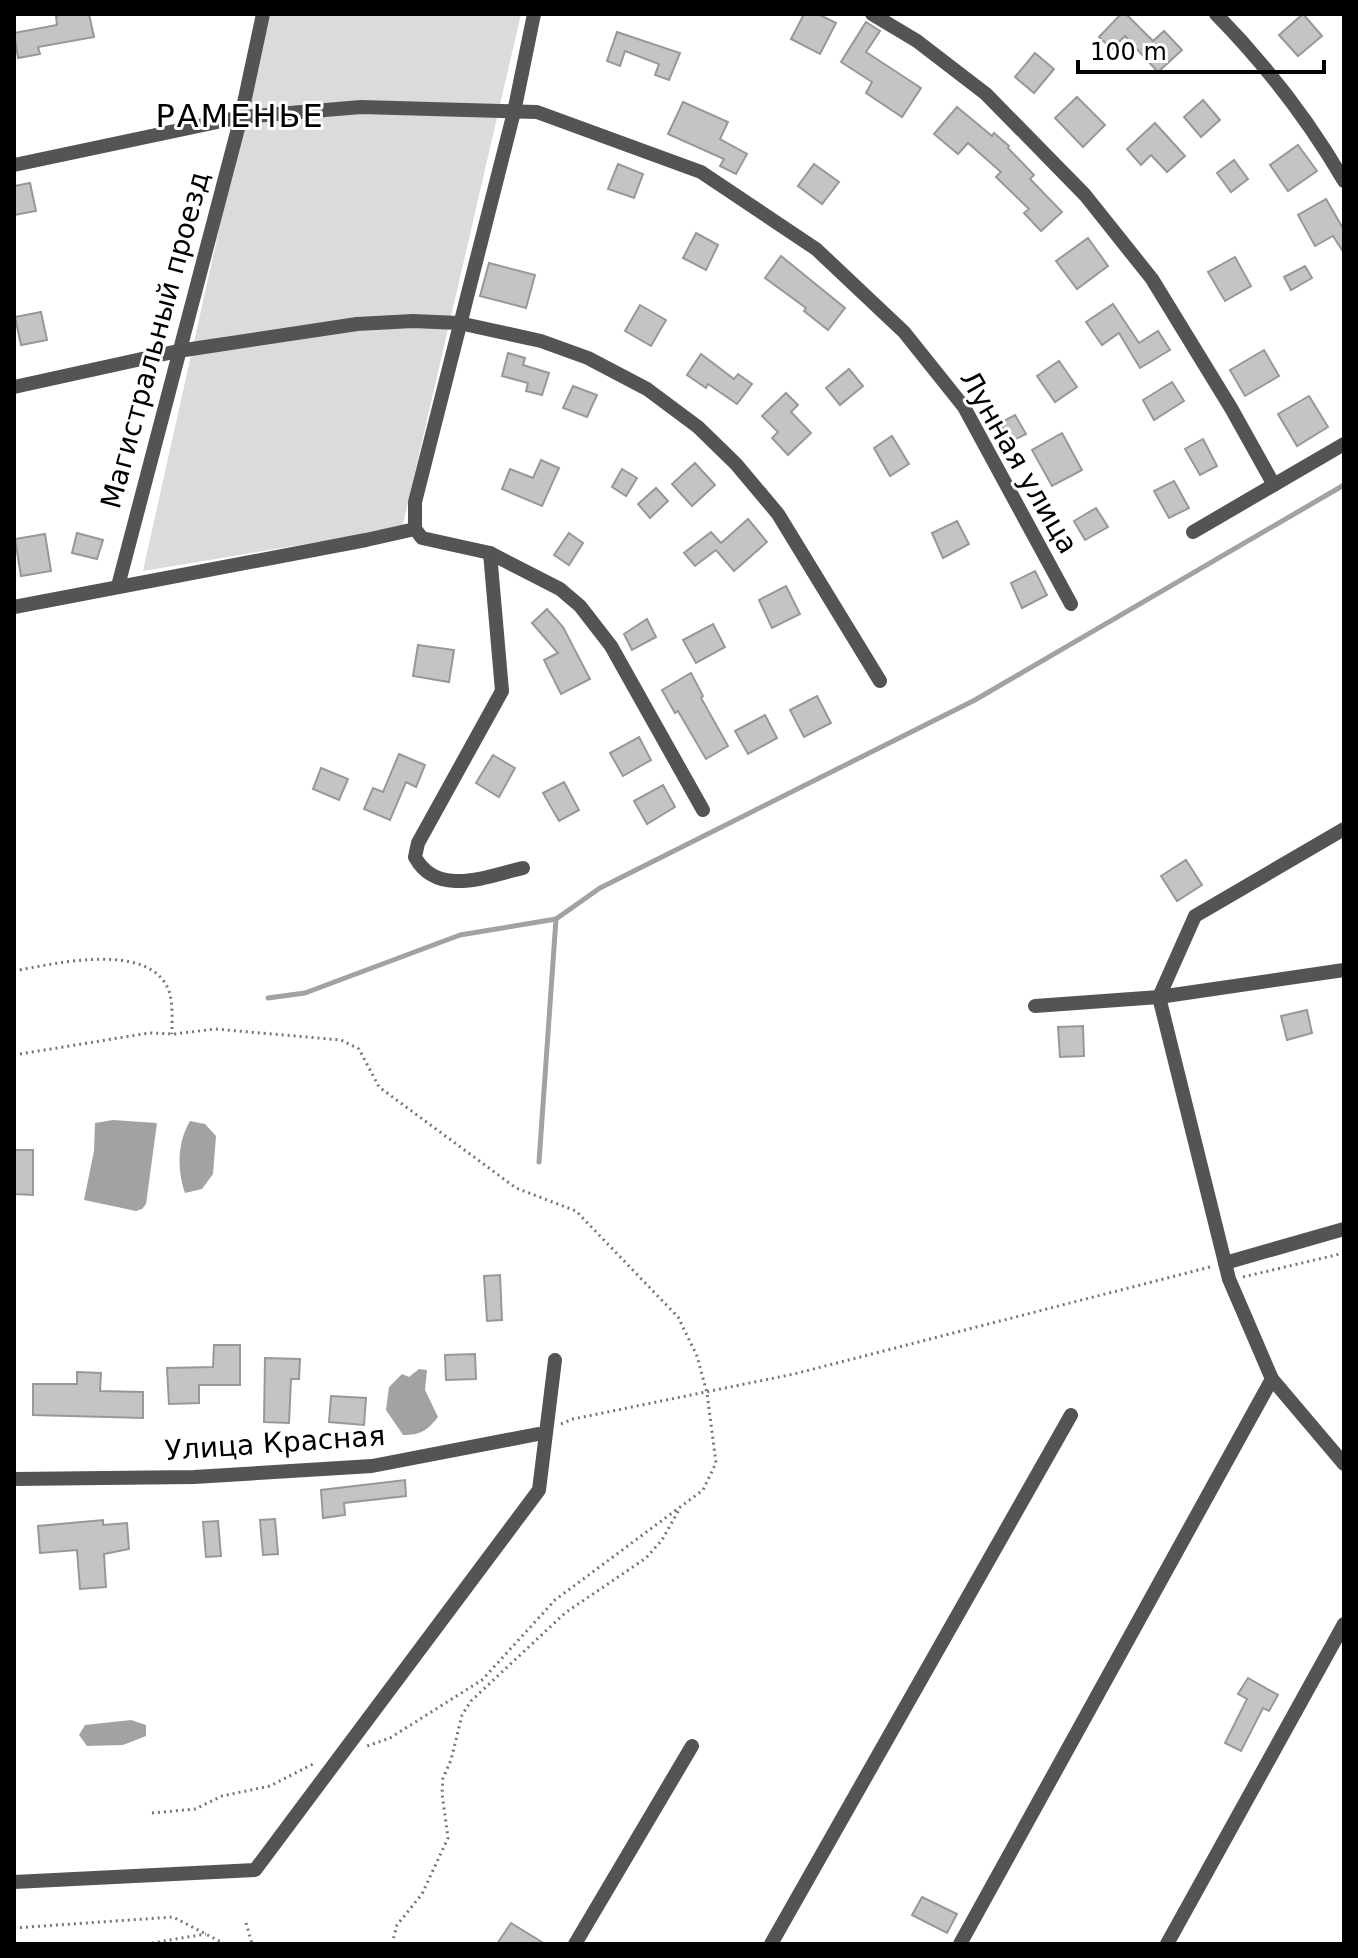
<svg xmlns="http://www.w3.org/2000/svg" width="1358" height="1958" font-family="'DejaVu Sans',sans-serif">
  <rect width="100%" height="100%" fill="#fff"/>
  <path fill="#dbdbdb" d="M267,14H521L402,528L143,571Z"/>
  <g fill="#a2a2a2">
    <path d="M113,1120L157,1123L146,1204L142,1209L136,1211L84,1200L94,1151L95,1123Z"/>
    <path d="M190,1121L205,1124L216,1136L213,1174L202,1189L185,1193C177,1170 177,1143 190,1121Z"/>
    <path d="M419,1369L427,1370L425,1390L438,1417C427,1431 420,1435 403,1435L386,1410L389,1387L402,1374L409,1377Z"/>
    <path d="M131,1720L146,1725V1736L123,1745L87,1746L79,1735L85,1725Z"/>
  </g>
  <g fill="none" stroke-linecap="round" stroke-linejoin="round">
    <g stroke="#a2a2a2" stroke-width="5">
      <path d="M268,998L305,993L460,935L556,919"/>
      <path d="M539,1162L556,919L600,888L975,700L1344,485"/>
    </g>
  </g>
  <g fill="#c4c4c4" stroke="#989898" stroke-width="2">
    <path d="M64,14H89L94,37L38,47L40,54L18,58L14,33L57,25L56,16Z"/>
    <path d="M804,14H818L836,23L820,54L791,39Z"/>
    <path d="M1121,14H1126L1153,41L1164,31L1182,50L1158,72L1125,36L1112,49L1099,37Z"/>
    <path d="M1303,14L1322,36L1298,56L1279,35Z"/>
    <path d="M866,22L880,31L866,52L921,88L902,117L866,93L872,82L841,62Z"/>
    <path d="M617,32L680,53L669,80L655,75L659,64L625,51L620,66L607,61Z"/>
    <path d="M1035,53L1054,69L1034,93L1015,77Z"/>
    <path d="M1077,97L1105,125L1083,147L1055,118Z"/>
    <path d="M1203,100L1220,120L1201,137L1184,117Z"/>
    <path d="M683,102L728,122L720,139L747,154L736,174L720,166L724,159L668,134Z"/>
    <path d="M957,107L992,136L994,133L1009,146L1008,148L1034,175L1030,179L1062,212L1041,231L1024,213L1029,209L996,177L1001,172L968,143L958,154L934,134Z"/>
    <path d="M1155,123L1185,156L1167,172L1151,155L1141,165L1127,149Z"/>
    <path d="M1298,145L1317,171L1288,191L1270,165Z"/>
    <path d="M1234,160L1248,179L1231,192L1217,173Z"/>
    <path d="M618,164L643,174L634,198L608,189Z"/>
    <path d="M814,164L839,182L822,204L798,186Z"/>
    <path d="M30,183L36,211L14,215V186Z"/>
    <path d="M1326,199L1344,230V253L1333,236L1315,246L1298,215Z"/>
    <path d="M696,233L718,245L706,270L683,258Z"/>
    <path d="M1088,238L1108,266L1077,289L1056,261Z"/>
    <path d="M781,256L845,308L828,330L804,311L806,308L765,278Z"/>
    <path d="M1235,257L1251,286L1225,301L1208,272Z"/>
    <path d="M489,263L535,275L526,308L480,296Z"/>
    <path d="M1305,266L1312,278L1291,290L1284,277Z"/>
    <path d="M1113,304L1139,343L1158,331L1170,350L1140,368L1119,333L1102,345L1086,322Z"/>
    <path d="M640,305L666,320L651,346L625,331Z"/>
    <path d="M41,312L47,340L21,345L15,317Z"/>
    <path d="M1264,350L1279,376L1245,396L1230,370Z"/>
    <path d="M508,353L525,358L523,365L549,373L542,395L526,391L528,383L502,376Z"/>
    <path d="M701,354L734,379L738,374L752,384L737,404L708,384L706,388L687,375Z"/>
    <path d="M1059,361L1077,387L1055,402L1037,376Z"/>
    <path d="M849,369L863,386L840,405L826,388Z"/>
    <path d="M1172,382L1184,401L1154,420L1143,400Z"/>
    <path d="M573,386L597,395L587,417L563,408Z"/>
    <path d="M786,393L798,405L791,412L811,433L788,455L772,438L778,432L762,416Z"/>
    <path d="M1309,396L1328,427L1297,446L1278,414Z"/>
    <path d="M1015,415L1026,434L1010,442L1000,423Z"/>
    <path d="M1062,433L1082,470L1052,486L1032,450Z"/>
    <path d="M892,436L909,464L890,476L874,448Z"/>
    <path d="M1203,439L1217,466L1200,475L1185,449Z"/>
    <path d="M541,460L559,468L542,506L502,489L510,469L533,478Z"/>
    <path d="M695,463L715,485L692,506L672,484Z"/>
    <path d="M622,469L637,478L626,496L612,487Z"/>
    <path d="M1174,481L1189,508L1169,518L1154,491Z"/>
    <path d="M656,488L668,501L650,518L638,504Z"/>
    <path d="M1096,508L1108,527L1085,540L1074,521Z"/>
    <path d="M748,519L767,542L734,571L716,550L695,566L684,553L711,532L721,543Z"/>
    <path d="M957,521L969,544L943,558L932,533Z"/>
    <path d="M77,533L103,540L97,559L72,553Z"/>
    <path d="M569,533L583,543L569,565L554,555Z"/>
    <path d="M45,534L51,571L21,576L15,539Z"/>
    <path d="M1035,571L1047,595L1022,608L1011,583Z"/>
    <path d="M786,586L800,614L772,628L759,600Z"/>
    <path d="M547,609L563,627L590,679L561,694L544,660L558,653L532,623Z"/>
    <path d="M647,619L656,637L632,650L624,634Z"/>
    <path d="M713,624L725,647L696,663L683,640Z"/>
    <path d="M418,645L454,650L449,682L413,676Z"/>
    <path d="M691,673L703,696L701,698L728,746L706,759L678,711L675,713L662,690Z"/>
    <path d="M817,696L831,723L804,737L790,710Z"/>
    <path d="M765,715L777,738L748,754L735,731Z"/>
    <path d="M639,737L651,760L623,776L610,753Z"/>
    <path d="M399,754L425,765L416,787L406,782L390,820L364,809L373,788L383,792Z"/>
    <path d="M493,755L515,768L499,797L476,783Z"/>
    <path d="M321,768L348,779L339,800L313,789Z"/>
    <path d="M564,782L579,810L559,821L543,793Z"/>
    <path d="M663,785L675,807L647,824L634,801Z"/>
    <path d="M1186,860L1202,885L1177,901L1161,876Z"/>
    <path d="M1307,1010L1312,1033L1287,1040L1281,1016Z"/>
    <path d="M1083,1026L1084,1056L1060,1057L1058,1027Z"/>
    <path d="M14,1150H33V1195L14,1194Z"/>
    <path d="M500,1275L502,1320L487,1321L484,1276Z"/>
    <path d="M214,1345H240V1385H199V1403L169,1404L167,1368L213,1367Z"/>
    <path d="M475,1354L476,1379L446,1380L445,1355Z"/>
    <path d="M265,1358L300,1359L299,1379H291L289,1423L264,1422Z"/>
    <path d="M77,1372L101,1373L100,1391L143,1392V1418L33,1415V1384H77Z"/>
    <path d="M331,1396L366,1398L364,1425L329,1422Z"/>
    <path d="M405,1480L406,1496L344,1503L345,1515L323,1518L321,1490Z"/>
    <path d="M275,1519L278,1554L263,1555L260,1520Z"/>
    <path d="M103,1520V1525L127,1523L129,1549L104,1554L106,1587L80,1589L77,1550L40,1553L38,1526Z"/>
    <path d="M218,1521L221,1556L206,1557L203,1522Z"/>
    <path d="M1248,1678L1278,1695L1269,1711L1263,1708L1241,1751L1225,1743L1247,1699L1238,1694Z"/>
    <path d="M922,1897L957,1914L947,1933L912,1915Z"/>
    <path d="M511,1923L545,1944H497Z"/>
  </g>
  <g fill="none" stroke-linecap="round" stroke-linejoin="round">
    <g stroke="#767676" stroke-width="3" stroke-dasharray="2 4" stroke-linecap="butt">
      <path d="M14,971C53,964 150,940 169,991C173,1003 172,1020 172,1034"/>
      <path d="M14,1055L149,1033L175,1034L215,1029L341,1040L359,1049L379,1087L516,1188L576,1211L678,1317L697,1356L707,1393L716,1463L703,1490L555,1600L482,1680L390,1738L367,1746"/>
      <path d="M1243,1277L1344,1253"/>
      <path d="M561,1424L573,1419L794,1374L1210,1267"/>
      <path d="M152,1813L195,1809L222,1796L270,1786L315,1763"/>
      <path d="M246,1923L252,1944"/>
      <path d="M14,1928L173,1917L225,1944"/>
      <path d="M146,1944L206,1934"/>
      <path d="M392,1944L397,1925L422,1894L448,1838L442,1793L443,1778L451,1760L462,1715L471,1701L565,1613L646,1558L662,1540L680,1508"/>
    </g>
    <g stroke="#545454" stroke-width="14">
      <path d="M872,14L917,41L986,94L1085,195L1152,279L1231,408L1274,485"/>
      <path d="M1216,14C1264,63 1309,121 1344,181"/>
      <path d="M14,165L241,117L361,107L537,112L701,172L816,249L904,332L964,407L1071,604"/>
      <path d="M14,387L178,351L357,324L413,321L459,323L541,341L588,358L647,389L698,427L736,464L778,514L880,681"/>
      <path d="M415,529V502L514,112L534,14"/>
      <path d="M415,529L422,538L490,553L560,589L580,606L611,646L703,810"/>
      <path d="M1193,532L1344,444"/>
      <path d="M490,553L502,691L418,843L415,857C437,898 488,876 523,868"/>
      <path d="M118,586L241,117L263,14"/>
      <path d="M14,607L366,540L415,529"/>
      <path d="M1035,1006L1159,997L1344,970"/>
      <path d="M1225,1263L1344,1229"/>
      <path d="M1272,1379L1344,1464"/>
      <path d="M14,1479L194,1477L372,1466L538,1434"/>
      <path d="M14,1882L255,1870L539,1490L555,1360"/>
      <path d="M575,1944L692,1746"/>
      <path d="M771,1944L1071,1415"/>
      <path d="M960,1944L1272,1379L1229,1279L1159,997L1195,916L1344,829"/>
      <path d="M1167,1944L1344,1624"/>
    </g>
  </g>
  <g text-anchor="middle" dominant-baseline="central" stroke-width="6" stroke-linejoin="round" paint-order="stroke">
    <g font-size="28" fill="#000" stroke="#fff">
      <text transform="translate(155 340) rotate(-75)">Магистральный проезд</text>
      <text transform="translate(1019 462) rotate(60)">Лунная улица</text>
      <text transform="translate(275 1443) rotate(-4)">Улица Красная</text>
    </g>
    <g font-size="32" letter-spacing="2" fill="#000" stroke="#fff">
      <text x="240" y="116">РАМЕНЬЕ</text>
    </g>
  </g>
  <rect width="1358" height="1958" fill="none" stroke="#000000" stroke-width="32"/>
  <path d="M1078 60v12h246v-12" fill="none" stroke="#000000" stroke-width="4"/>
  <text x="1090" y="60" font-size="24" fill="#000000" stroke="#ffffff" stroke-width="6" paint-order="stroke">100 m</text>
</svg>
